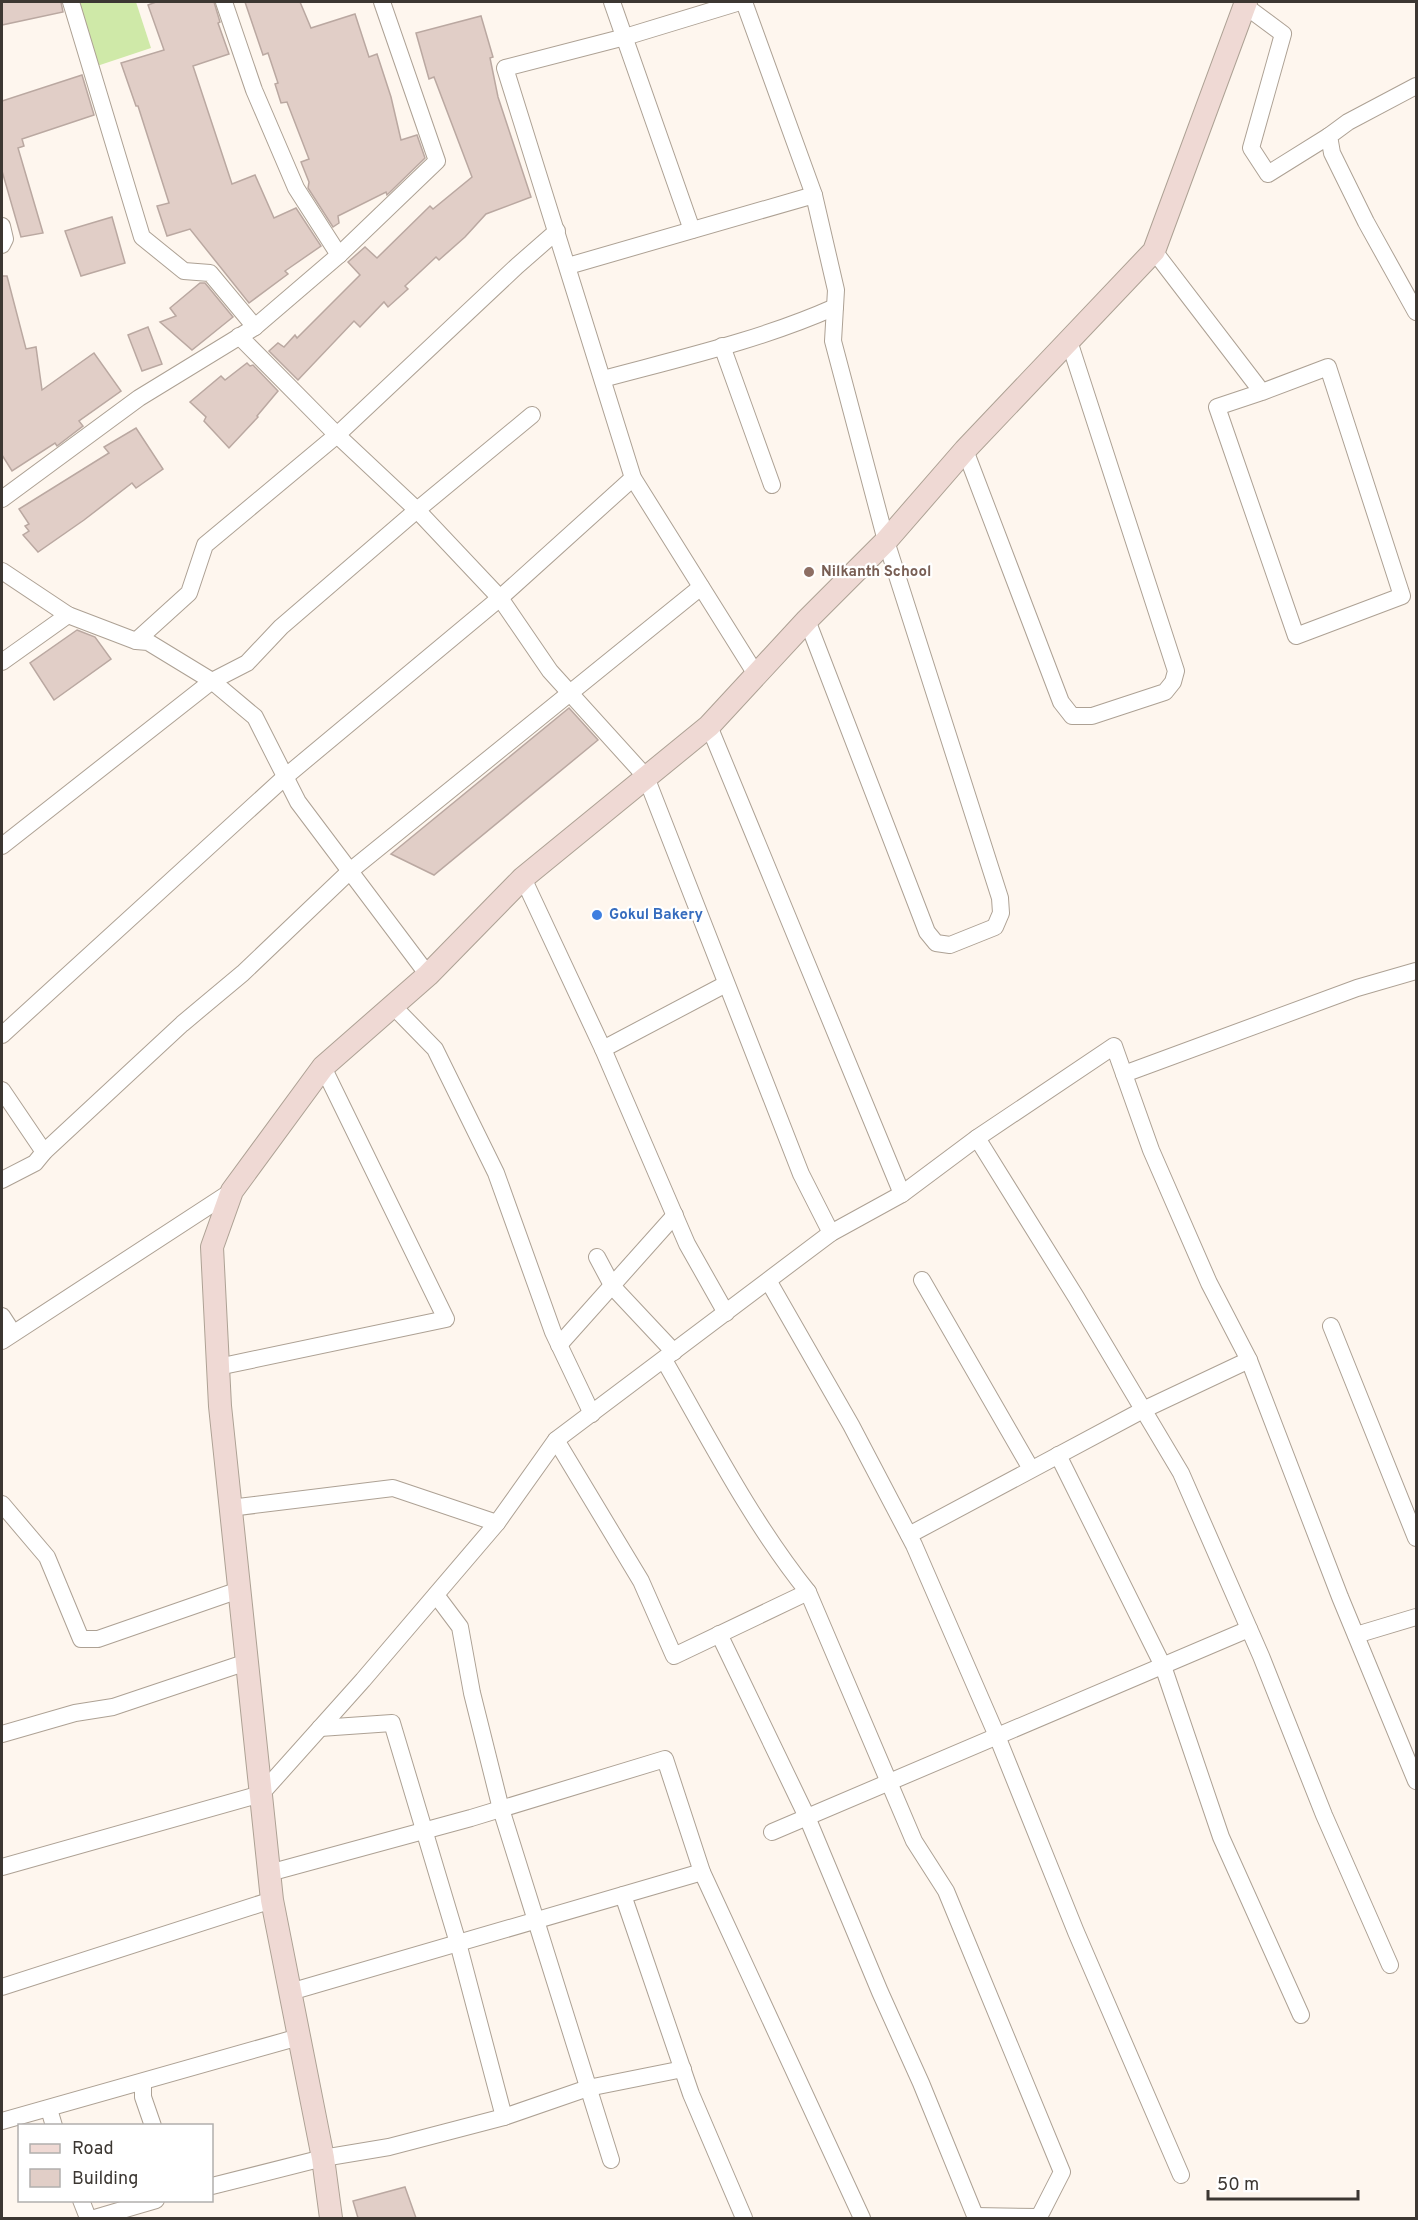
<svg xmlns="http://www.w3.org/2000/svg" width="1418" height="2220" font-family="Overpass,sans-serif">
  <rect width="100%" height="100%" fill="#fef6ee"/>
  <path fill="#cfe9a8" d="M74,2H136L151,48L94,67Z"/>
  <g fill="#e1cec7" stroke="#baa8a1" stroke-width="1.5">
    <path d="M2,2H61L63,12L2,25Z"/>
    <path d="M156,2H214L220,22L218,23L229,54L193,66L232,184L255,175L274,218L296,208L321,246L285,271L288,274L249,303L190,229L167,236L157,206L169,203L138,106H136L121,63L164,50L148,5Z"/>
    <path d="M245,2H300L311,28L355,14L369,57L377,54L391,97L401,140L417,135L425,158L387,195L386,192L338,216L339,223L333,227L308,188L309,182L301,162L309,159L287,102L281,103L275,84L278,83L268,53L263,55Z"/>
    <path d="M481,16L493,57L490,58L498,97L531,197L486,214L465,237L439,260L436,257L405,286L408,289L388,307L384,302L360,327L354,321L298,380L269,351L278,343L284,347L295,335L297,338L360,275L348,262L365,247L377,258L430,206L433,209L472,177L434,77L429,79L416,33Z"/>
    <path d="M82,75L94,115L22,139L24,146L18,148L43,233L21,237L2,171V101Z"/>
    <path d="M112,217L125,263L81,276L65,231Z"/>
    <path d="M2,276H7L26,349L36,347L42,390L94,353L121,391L79,421L83,426L57,446L55,443L12,471L2,455Z"/>
    <path d="M200,283H205L233,317L192,350L160,322L176,316L170,308Z"/>
    <path d="M148,327L162,364L142,371L128,335Z"/>
    <path d="M247,363L250,366L253,365L278,391L257,416L258,417L229,448L204,421L206,417L190,402L221,376L225,380Z"/>
    <path d="M136,428L163,469L136,488L132,483L84,520L38,552L23,535L29,531L25,526L29,524L19,509L109,453L104,447Z"/>
    <path d="M77,630L95,637L111,659L54,700L30,663Z"/>
    <path d="M569,708L598,740L434,875L391,854Z"/>
    <path d="M405,2187L416,2218H358L353,2201Z"/>
  </g>
  <g fill="none" stroke-linecap="round" stroke-linejoin="round">
    <g stroke="#ada194" stroke-width="18">
      <g id="street">
        <path d="M71,2L142,237L184,271L210,273L255,327"/>
        <path d="M224,2L254,90L296,188L339,255"/>
        <path d="M612,2L692,230"/>
        <path d="M740,2L625,37L505,68L633,478L757,676"/>
        <path d="M744,2L814,195L836,290L833,341L886,541L1000,898L1001,913L995,927L950,945L936,943L927,932L807,620"/>
        <path d="M1244,5L1283,34L1251,148L1268,174L1329,136"/>
        <path d="M1416,86L1348,122L1329,136L1332,153L1366,222L1416,312"/>
        <path d="M2,226L5,239L2,245"/>
        <path d="M1154,251L1262,392L1328,367L1402,596L1296,636L1217,407L1262,392"/>
        <path d="M568,266L814,195"/>
        <path d="M239,336L337,435L417,510L500,598L550,671L646,777L801,1174L831,1233"/>
        <path d="M722,346L772,485"/>
        <path d="M603,379C681,358 761,340 835,307"/>
        <path d="M965,450L1061,702L1072,716H1092L1165,692L1173,682L1176,671L1069,341"/>
        <path d="M2,499L139,398L255,327L339,255L437,161L382,2"/>
        <path d="M2,571L68,615L136,641L148,642L212,681L255,717L298,802L428,975"/>
        <path d="M136,641L189,593L205,545L337,435L517,266L557,231"/>
        <path d="M2,662L68,615"/>
        <path d="M709,726L902,1194"/>
        <path d="M2,846L212,681L247,663L281,627L417,510L532,415"/>
        <path d="M523,878L603,1049L687,1244L726,1313"/>
        <path d="M393,1006L435,1049L496,1173L553,1332L592,1414"/>
        <path d="M2,1035L285,777L500,598L633,478"/>
        <path d="M603,1049L726,984"/>
        <path d="M1124,1074L1357,988L1416,971"/>
        <path d="M2,1090L44,1152"/>
        <path d="M977,1138L1076,1297L1181,1473L1261,1656L1324,1815L1390,1965"/>
        <path d="M2,1180L35,1163L44,1152L182,1024L243,973L350,871L701,587"/>
        <path d="M597,1257L613,1287L674,1352"/>
        <path d="M922,1280L1031,1469"/>
        <path d="M769,1282L851,1425L914,1545L997,1736L1076,1932L1181,2175"/>
        <path d="M2,1316L13,1333"/>
        <path d="M1331,1326L1416,1538"/>
        <path d="M2,1341L232,1191"/>
        <path d="M559,1345L675,1215"/>
        <path d="M664,1360C709,1438 751,1521 808,1592L914,1841L946,1891L1062,2172L1039,2217L975,2216"/>
        <path d="M218,1367L446,1319L323,1067"/>
        <path d="M556,1440L641,1581L674,1656L808,1592"/>
        <path d="M1058,1455L1163,1666L1221,1837L1301,2015"/>
        <path d="M2,1504L47,1557L81,1639H98L239,1590"/>
        <path d="M230,1508L393,1488L497,1523"/>
        <path d="M909,1535L1143,1410L1249,1360"/>
        <path d="M436,1595L460,1627L472,1693L501,1809L611,2160"/>
        <path d="M719,1634L807,1817L880,1992L921,2083L976,2218"/>
        <path d="M1356,1635L1416,1617"/>
        <path d="M320,1728L392,1723L458,1943L504,2117"/>
        <path d="M2,1734L75,1713L113,1707L247,1662"/>
        <path d="M772,1832L1249,1629"/>
        <path d="M2,1867L261,1794L363,1680L497,1523L556,1440L831,1233L902,1194L977,1138L1114,1046L1151,1150L1209,1283L1249,1360L1340,1597L1416,1781"/>
        <path d="M269,1873L471,1818L665,1759L702,1872L862,2218"/>
        <path d="M623,1895L691,2094L744,2218"/>
        <path d="M2,1987L272,1900"/>
        <path d="M290,1992L702,1872"/>
        <path d="M143,2083V2097L153,2126"/>
        <path d="M49,2109L54,2126"/>
        <path d="M2,2121L299,2037"/>
        <path d="M212,2186L323,2158L389,2147L504,2117L588,2088L683,2069"/>
        <path d="M81,2200L88,2218"/>
        <path d="M95,2218L156,2200"/>
      </g>
    </g>
    <g stroke="#ada194" stroke-width="24">
      <path id="secondary" d="M331,2218L323,2158L272,1900L220,1406L212,1247L232,1191L323,1067L428,975L523,878L709,726L807,620L886,541L965,450L1154,251L1246,2"/>
    </g>
    <use href="#street" stroke="#fff" stroke-width="16"/>
    <use href="#secondary" stroke="#efd9d4" stroke-width="22"/>
  </g>
  <circle fill="#8d6e63" stroke="#fff" stroke-width="2" cx="809" cy="572" r="6"/>
  <circle fill="#3f7fe0" stroke="#fff" stroke-width="2" cx="597" cy="915" r="6"/>
  <g text-anchor="middle" dominant-baseline="central" stroke-width="4.5" stroke-linejoin="round" paint-order="stroke">
    <g font-size="15" font-weight="bold" fill="#785e54" stroke="#fff" text-anchor="start">
      <text x="821" y="572">Nilkanth School</text>
    </g>
    <g font-size="15" font-weight="bold" fill="#366cbe" stroke="#fff" text-anchor="start">
      <text x="609" y="915">Gokul Bakery</text>
    </g>
  </g>
  <rect width="1418" height="2220" fill="none" stroke="#3c3732" stroke-width="6"/>
  <rect x="18" y="2124" width="195" height="78" fill="#ffffff" stroke="#b1afad" stroke-width="1.5"/>
  <rect x="30" y="2144" width="30" height="9" fill="#efd9d4" stroke="#b1afad" stroke-width="1.5"/>
  <text x="72" y="2154" font-size="18" fill="#3c3732">Road</text>
  <rect x="30" y="2169" width="30" height="18" fill="#e1cec7" stroke="#b1afad" stroke-width="1.5"/>
  <text x="72" y="2184" font-size="18" fill="#3c3732">Building</text>
  <path d="M1208 2190v9h150v-9" fill="none" stroke="#3c3732" stroke-width="3"/>
  <text x="1217" y="2190" font-size="18" fill="#3c3732" stroke="#ffffff" stroke-width="4.5" paint-order="stroke">50 m</text>
</svg>
